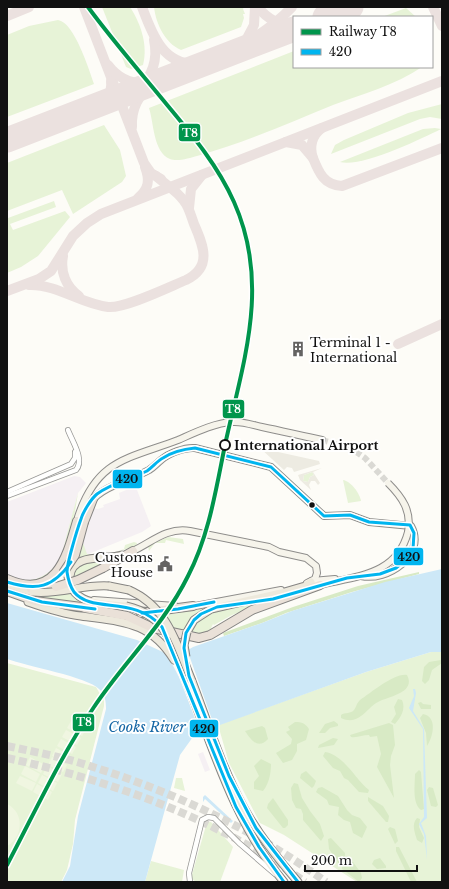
<svg xmlns="http://www.w3.org/2000/svg" width="449" height="889" font-family="'Libre Baskerville',serif">
  <rect width="100%" height="100%" fill="#fdfcf7"/>
  <g fill="#f5f0f3">
    <path d="M74,476L80,477L86,483L78,493L61,558L52,570L43,577L32,580L13,579L7,575V502Z"/>
    <path d="M131,488L137,490L151,526L142,532L86,555L81,540L93,508L98,509L104,507L103,505L120,499L119,493Z"/>
    <path d="M203,752L210,770L205,772L198,754Z"/>
  </g>
  <g fill="#e7f3d7">
    <path d="M102,7H130C141,24 148,45 143,65L131,69L126,67Z"/>
    <path d="M154,7H244L243,9L245,14H243L244,18L241,27L181,50C165,43 156,24 154,7Z"/>
    <path d="M406,8L416,17H382Z"/>
    <path d="M58,20C74,22 89,69 94,84L7,117V35L29,26Z"/>
    <path d="M294,51V67H422C396,85 362,94 333,105C289,123 244,143 197,156C190,158 177,162 170,159C153,152 154,123 149,108Z"/>
    <path d="M442,104V119L430,117L420,119L331,154L335,145L344,140L408,113Z"/>
    <path d="M104,125L120,150L126,176L122,182L73,214L62,190L7,211V163Z"/>
    <path d="M435,128L441,129C421,139 361,168 340,162L423,129Z"/>
    <path d="M54,201L56,207L10,224L13,230L65,211L70,217L38,256L21,267L7,273V216L8,218Z"/>
    <path d="M312,472L314,475L310,477L308,482L303,481L304,475Z"/>
    <path d="M343,480C351,481 360,494 361,501L348,503Z"/>
    <path d="M78,493C72,530 64,603 7,577V575C27,587 49,578 60,559C63,553 64,545 66,538C70,523 74,508 78,493Z"/>
    <path d="M168,537L183,539L184,544L166,540L165,543H155L149,551L148,546Z"/>
    <path d="M82,540L87,554L100,556L74,560Z"/>
    <path d="M134,542L137,543L136,546L113,553L124,549L125,545Z"/>
    <path d="M109,560L110,562L76,578L73,576C78,561 95,562 109,560Z"/>
    <path d="M14,591L70,592L80,601L86,603L159,606L150,611H123L31,597Z"/>
    <path d="M217,603L191,618L184,632L168,626L152,625L136,616V614L170,612L173,614L180,613V610Z"/>
    <path d="M255,603L256,606L232,615L214,625L213,624L211,628H213L203,633H189C206,607 228,609 255,603Z"/>
    <path d="M431,652H442V882H357L284,835L260,823L229,763L218,725L366,672Z"/>
    <path d="M7,663L96,687L104,701V706L75,820L73,844L67,870L61,882H7Z"/>
    <path d="M176,778H182L185,791L174,788Z"/>
    <path d="M207,822H211L233,847L220,882H196L191,878Z"/>
    <path d="M151,861L184,870L182,882H145Z"/>
  </g>
  <g fill="#d8eac5">
    <path d="M419,572V574L352,592L286,613L262,623L224,636L223,633L293,607L358,586Z"/>
    <path d="M441,660L442,663L432,670L429,680L425,684L422,681L424,667L429,662Z"/>
    <path d="M407,675C416,692 391,696 380,701C367,706 360,727 341,718V715C345,712 351,714 354,710C357,706 356,704 360,700C371,693 394,673 407,675Z"/>
    <path d="M398,699L402,700C406,709 401,717 395,724L391,722L396,714L394,707Z"/>
    <path d="M421,702L423,704L431,705V709H421L418,703Z"/>
    <path d="M423,714C438,717 433,737 427,746L426,733L420,718Z"/>
    <path d="M334,721L338,724V726L330,728L325,733H319L325,724Z"/>
    <path d="M295,722C302,722 305,723 309,729L306,740L297,744V751L292,760L283,763L276,753L291,744L292,739L286,732L290,730L288,727Z"/>
    <path d="M389,723L393,725L395,745L391,756L390,765L394,798L377,767L381,754L377,736L370,737L369,735C362,735 358,738 351,737L350,735Z"/>
    <path d="M262,726L265,728L268,739C258,750 251,740 245,731Z"/>
    <path d="M333,738L338,739L334,745L318,748L319,745Z"/>
    <path d="M325,752C344,755 355,779 369,790L368,793L359,792L348,780L344,778L340,771L333,768L323,756Z"/>
    <path d="M261,759L271,764C271,773 269,784 263,791L254,789V782L259,776L254,766Z"/>
    <path d="M419,770L421,772L424,809L421,810C412,803 415,785 415,774Z"/>
    <path d="M306,771L316,781L314,786L312,788L300,778L301,774Z"/>
    <path d="M294,783L298,784L302,798L310,811L320,824L324,836L321,841L303,820V814L301,809L296,808L292,800L291,788Z"/>
    <path d="M322,787L338,796L347,810L352,815L360,818L367,827L362,838L353,833L350,822L344,820L338,815L339,807L329,805L327,800L316,792L318,788Z"/>
    <path d="M429,787L433,788L438,805L436,807L431,806L427,790Z"/>
    <path d="M368,797L383,806L389,816L388,822H386L368,801Z"/>
    <path d="M273,798L288,820V825L285,828H283L267,808L268,804Z"/>
    <path d="M417,818L420,819L419,827L424,838L422,843L417,840C415,833 411,824 417,818Z"/>
    <path d="M390,827L395,829L398,841L395,844L388,829Z"/>
    <path d="M331,838L345,853V857L339,864L329,849L328,839Z"/>
    <path d="M396,847H399L417,882H411L396,851Z"/>
    <path d="M380,858L386,866V868L377,869L372,864L374,860Z"/>
    <path d="M348,861L353,862L361,873L362,878L359,882L342,869V867Z"/>
  </g>
  <g fill="#f0f6e1">
    <path d="M71,721L86,729L82,736L67,728Z"/>
    <path d="M66,730L81,738L77,745L62,737Z"/>
    <path d="M61,739L76,747L72,754L57,746Z"/>
    <path d="M56,748L71,756L67,763L52,756Z"/>
    <path d="M30,757L45,765L41,773L26,765Z"/>
    <path d="M52,757L67,765L63,772L48,765Z"/>
    <path d="M25,766L40,774L36,782L21,774Z"/>
    <path d="M47,766L62,774L58,782L43,774Z"/>
    <path d="M42,775L57,783L53,791L38,783Z"/>
    <path d="M20,776L36,783L32,791L16,783Z"/>
    <path d="M37,784L52,792L48,800L33,792Z"/>
    <path d="M7,804C25,813 23,837 7,846Z"/>
  </g>
  <g fill="#edebe2" fill-rule="evenodd">
    <path d="M260,448L319,461L320,464L294,472L292,468L287,467L284,470Z"/>
    <path d="M322,468L313,472L320,483L318,485L315,481H311L309,485L311,490L300,480L298,475ZM312,472L314,475L310,477L308,482L303,481L304,475Z"/>
  </g>
  <g fill="#cde8f7">
    <path d="M442,569V652H431L366,672L195,734L180,755L145,882H62L70,866L78,816L106,709C106,701 105,694 99,689C88,677 26,666 7,659V603L137,640L165,653L170,661L193,647L262,623L292,611L385,582Z"/>
    <path d="M413,689H415L416,693L413,711L424,729L427,818L421,823L426,836L427,860L424,834L419,824L424,817L423,729L409,708L414,696Z"/>
    <path d="M205,795L233,821L231,823L205,799L203,802V797Z"/>
  </g>
  <path fill="#fdfcf7" d="M189,655L215,728L201,734L179,677L170,660Z"/>
  <g fill="none" stroke-linecap="round" stroke-linejoin="round">
    <g stroke="#ebe1df" stroke-width="10">
      <path d="M84,7L144,163L151,173L161,179"/>
      <path d="M142,7C152,34 163,66 198,64"/>
      <path d="M258,7C267,19 279,25 294,26"/>
      <path d="M433,7L442,26"/>
      <path d="M340,11L349,7"/>
      <path d="M7,16L29,7"/>
      <path d="M245,42L254,25L255,7"/>
      <path d="M108,65C123,85 143,87 165,79"/>
      <path d="M189,69C227,54 264,37 292,7"/>
      <path d="M117,98C123,94 131,93 137,89C153,78 158,58 154,40"/>
      <path d="M91,107C103,102 113,96 111,81"/>
      <path d="M132,127C131,111 138,93 153,85"/>
      <path d="M286,142L302,145L313,158C309,147 312,135 322,128"/>
      <path d="M313,158C319,173 324,185 342,186L442,148"/>
      <path d="M138,198C149,189 150,180 145,167"/>
      <path d="M189,208L191,189L202,175"/>
      <path d="M63,256C60,272 66,287 79,296"/>
      <path d="M29,285C57,284 81,304 108,307C124,309 169,287 186,280C213,267 203,245 194,224C191,216 189,207 184,201C177,191 165,184 156,176"/>
      <path d="M7,291L39,279L51,271L73,236L87,223L101,214L442,81"/>
      <path d="M398,344L442,324"/>
    </g>
    <g stroke="#ebe1df" stroke-width="25">
      <path d="M325,17L351,7"/>
      <path d="M7,140L294,29"/>
    </g>
    <path stroke="#dad9d4" stroke-width="6" stroke-dasharray="6 3" stroke-linecap="butt" d="M322,440L352,449L365,458L388,483"/>
    <g stroke="#dad9d4" stroke-width="8" stroke-dasharray="8 4" stroke-linecap="butt">
      <path d="M7,746C35,752 63,757 90,766C174,792 255,830 326,882"/>
      <path d="M7,758C112,781 217,818 305,882"/>
    </g>
    <g stroke="#979795" stroke-width="6">
      <g id="street">
        <path d="M7,492L71,464L75,458V452"/>
        <path d="M7,496L76,470C85,460 72,441 68,430"/>
        <path d="M190,882L189,873L202,820L208,817L214,818L239,843L275,874"/>
      </g>
    </g>
    <g stroke="#8e8d8b" stroke-width="8">
      <g id="secondary">
        <path d="M78,517C97,459 128,459 178,440C194,433 214,423 232,422C242,421 253,425 262,427C282,431 302,436 322,440"/>
        <path d="M79,527C89,486 117,487 149,470C154,467 157,463 161,460C169,453 185,447 195,448L271,467L324,516L350,515L369,522L411,526C427,555 387,582 361,576"/>
        <path d="M133,551C152,542 167,527 190,531L269,547L279,552L306,558L316,566L317,573L315,579L307,583"/>
        <path d="M312,581L335,579"/>
        <path d="M320,585C357,576 397,575 408,532"/>
        <path d="M94,600L175,606"/>
        <path d="M190,607L281,590"/>
      </g>
    </g>
    <g stroke="#858482" stroke-width="9">
      <g id="primary">
        <path d="M68,565C64,604 97,604 126,606"/>
        <path d="M70,576C72,553 106,560 122,555"/>
        <path d="M7,585L33,592"/>
        <path d="M109,586L129,590"/>
        <path d="M28,602C45,608 63,614 81,616C122,622 150,621 174,660"/>
        <path d="M187,632L194,620L211,609L281,593L305,586L311,582"/>
        <path d="M167,635C206,718 224,811 284,882"/>
        <path d="M192,681C208,723 222,768 244,808C259,835 278,859 298,882"/>
      </g>
    </g>
    <g stroke="#858482" stroke-width="10">
      <g id="highway">
        <path d="M84,522L93,499"/>
        <path d="M103,568L133,551"/>
        <path d="M7,579C56,601 67,556 77,521"/>
        <path d="M31,589L56,587"/>
        <path d="M7,591L35,601L89,608"/>
        <path d="M85,608L127,616L153,628L199,638L210,635L252,610L320,585"/>
        <path d="M141,613L193,606"/>
      </g>
    </g>
    <use href="#street" stroke="#fffffe" stroke-width="4.5"/>
    <use href="#secondary" stroke="#f6f4eb" stroke-width="6"/>
    <use href="#primary" stroke="#ede9dc" stroke-width="7"/>
    <use href="#highway" stroke="#eae1d8" stroke-width="8"/>
    <g stroke="#8e8d8b" stroke-width="8" stroke-linecap="butt">
      <path id="secondary-bridge" d="M388,483C402,497 412,511 408,532"/>
    </g>
    <g stroke="#858482" stroke-width="9" stroke-linecap="butt">
      <g id="primary-bridge">
        <path d="M129,590C168,607 177,645 192,681"/>
        <path d="M33,592C59,595 84,584 109,586"/>
        <path d="M126,606C144,610 158,619 167,635"/>
        <path d="M186,657L184,645L187,632"/>
      </g>
    </g>
    <g stroke="#858482" stroke-width="10" stroke-linecap="butt">
      <g id="highway-bridge">
        <path d="M63,573L75,555L84,522"/>
        <path d="M56,587L78,580L103,568"/>
      </g>
    </g>
    <use href="#secondary-bridge" stroke="#f6f4eb" stroke-width="6"/>
    <use href="#primary-bridge" stroke="#ede9dc" stroke-width="7"/>
    <use href="#highway-bridge" stroke="#eae1d8" stroke-width="8"/>
    <g stroke="#fff" stroke-width="6">
      <g id="bus-1">
        <path d="M7,582C37,591 53,588 71,562"/>
        <path d="M7,591L42,602L95,609"/>
        <path d="M142,613L178,609L214,602"/>
        <path d="M284,882L259,847L236,807L162,627C135,595 92,614 74,592C70,586 68,579 67,572C67,563 77,530 81,519C83,512 91,499 97,494C112,483 130,479 147,471C153,467 157,461 163,458C172,452 185,449 195,448L271,467L324,516L350,515L369,522L410,525L414,533L413,549L408,558L396,568L380,574L347,578L273,599L217,607L201,614L194,620L186,633L184,648L189,676L229,776L256,828L298,882"/>
      </g>
    </g>
    <use href="#bus-1" stroke="#00b5ef" stroke-width="3"/>
    <g stroke="#fff" stroke-width="7">
      <path id="rail-1" d="M7,865C35,812 60,757 94,707C124,662 164,625 188,576C209,536 216,489 225,445C243,362 271,285 234,202C218,166 193,136 168,106C141,73 113,41 88,7"/>
    </g>
    <use href="#rail-1" stroke="#00954c" stroke-width="4"/>
  </g>
  <defs>
    <g id="building-bare" transform="scale(1.2)"><path d="M-4-6H4V6H1V3H-1V6H-4ZM-2.5-4.3h1.7v1.8h-1.7ZM.8-4.3h1.7v1.8H.8ZM-2.5-1h1.7V.8h-1.7ZM.8-1h1.7V.8H.8Z" fill="#646362" stroke="#fff" stroke-width="2.5" paint-order="stroke"/></g>
    <g id="civic-bare" transform="scale(1.2)"><path d="M-.6-6.5H3V-4.5H.6V-3L4-1V1h2V6H-6V1h2V-1L-.6-3ZM-1.2 2.5V6h2.4V2.5Z" fill="#646362" stroke="#fff" stroke-width="2.5" paint-order="stroke"/></g>
  </defs>
  <g fill-rule="evenodd">
    <use href="#building-bare" x="298" y="349"/>
    <use href="#civic-bare" x="165" y="564"/>
  </g>
  <circle fill="#fff" stroke="#111" stroke-width="2" cx="225" cy="445" r="5"/>
  <circle fill="#111" stroke="#fff" stroke-width="1.5" cx="312" cy="505" r="3.5"/>
  <g text-anchor="middle" dominant-baseline="central" stroke-width="4" stroke-linejoin="round" paint-order="stroke">
    <g font-size="13" fill="#111" stroke="#fff" text-anchor="start">
      <text x="310" y="342">Terminal 1 -<tspan x="310" dy="15">International</tspan></text>
      <text x="153" y="557" text-anchor="end">Customs<tspan x="153" dy="15">House</tspan></text>
    </g>
    <g font-size="13" font-weight="bold" fill="#111" stroke="#fff" text-anchor="start">
      <text x="234" y="445">International Airport</text>
    </g>
    <g font-size="14" font-style="italic" fill="#1768a6" stroke="#fff">
      <text x="147" y="727">Cooks River</text>
    </g>
  </g>
  <g stroke="#fff" stroke-width="1.5">
    <rect x="178" y="123" width="23" height="19" rx="4" fill="#00954c"/>
    <rect x="222" y="399" width="23" height="20" rx="4" fill="#00954c"/>
    <rect x="112" y="469" width="31" height="20" rx="4" fill="#00b5ef"/>
    <rect x="393" y="547" width="31" height="19" rx="4" fill="#00b5ef"/>
    <rect x="72" y="713" width="23" height="19" rx="4" fill="#00954c"/>
    <rect x="189" y="719" width="30" height="19" rx="4" fill="#00b5ef"/>
  </g>
  <g font-size="11" text-anchor="middle" font-weight="bold" fill="#fff">
    <text x="190" y="137">T8</text>
    <text x="233" y="413">T8</text>
    <text x="84" y="726">T8</text>
  </g>
  <g font-size="11" text-anchor="middle" font-weight="bold" fill="#111">
    <text x="127" y="483">420</text>
    <text x="409" y="561">420</text>
    <text x="204" y="733">420</text>
  </g>
  <rect width="449" height="889" fill="none" stroke="#111111" stroke-width="16"/>
  <rect x="293" y="16" width="140" height="52" fill="#ffffff" stroke="#a0a0a0"/>
  <rect x="301" y="29" width="20" height="6" fill="#00954c" stroke="#a0a0a0"/>
  <text x="329" y="36" font-size="12" fill="#111111">Railway T8</text>
  <rect x="301" y="49" width="20" height="6" fill="#00b5ef" stroke="#a0a0a0"/>
  <text x="329" y="56" font-size="12" fill="#111111">420</text>
  <path d="M305 865v6h112v-6" fill="none" stroke="#111111" stroke-width="2"/>
  <text x="311" y="865" font-size="12" fill="#111111" stroke="#ffffff" stroke-width="3" paint-order="stroke">200 m</text>
</svg>
